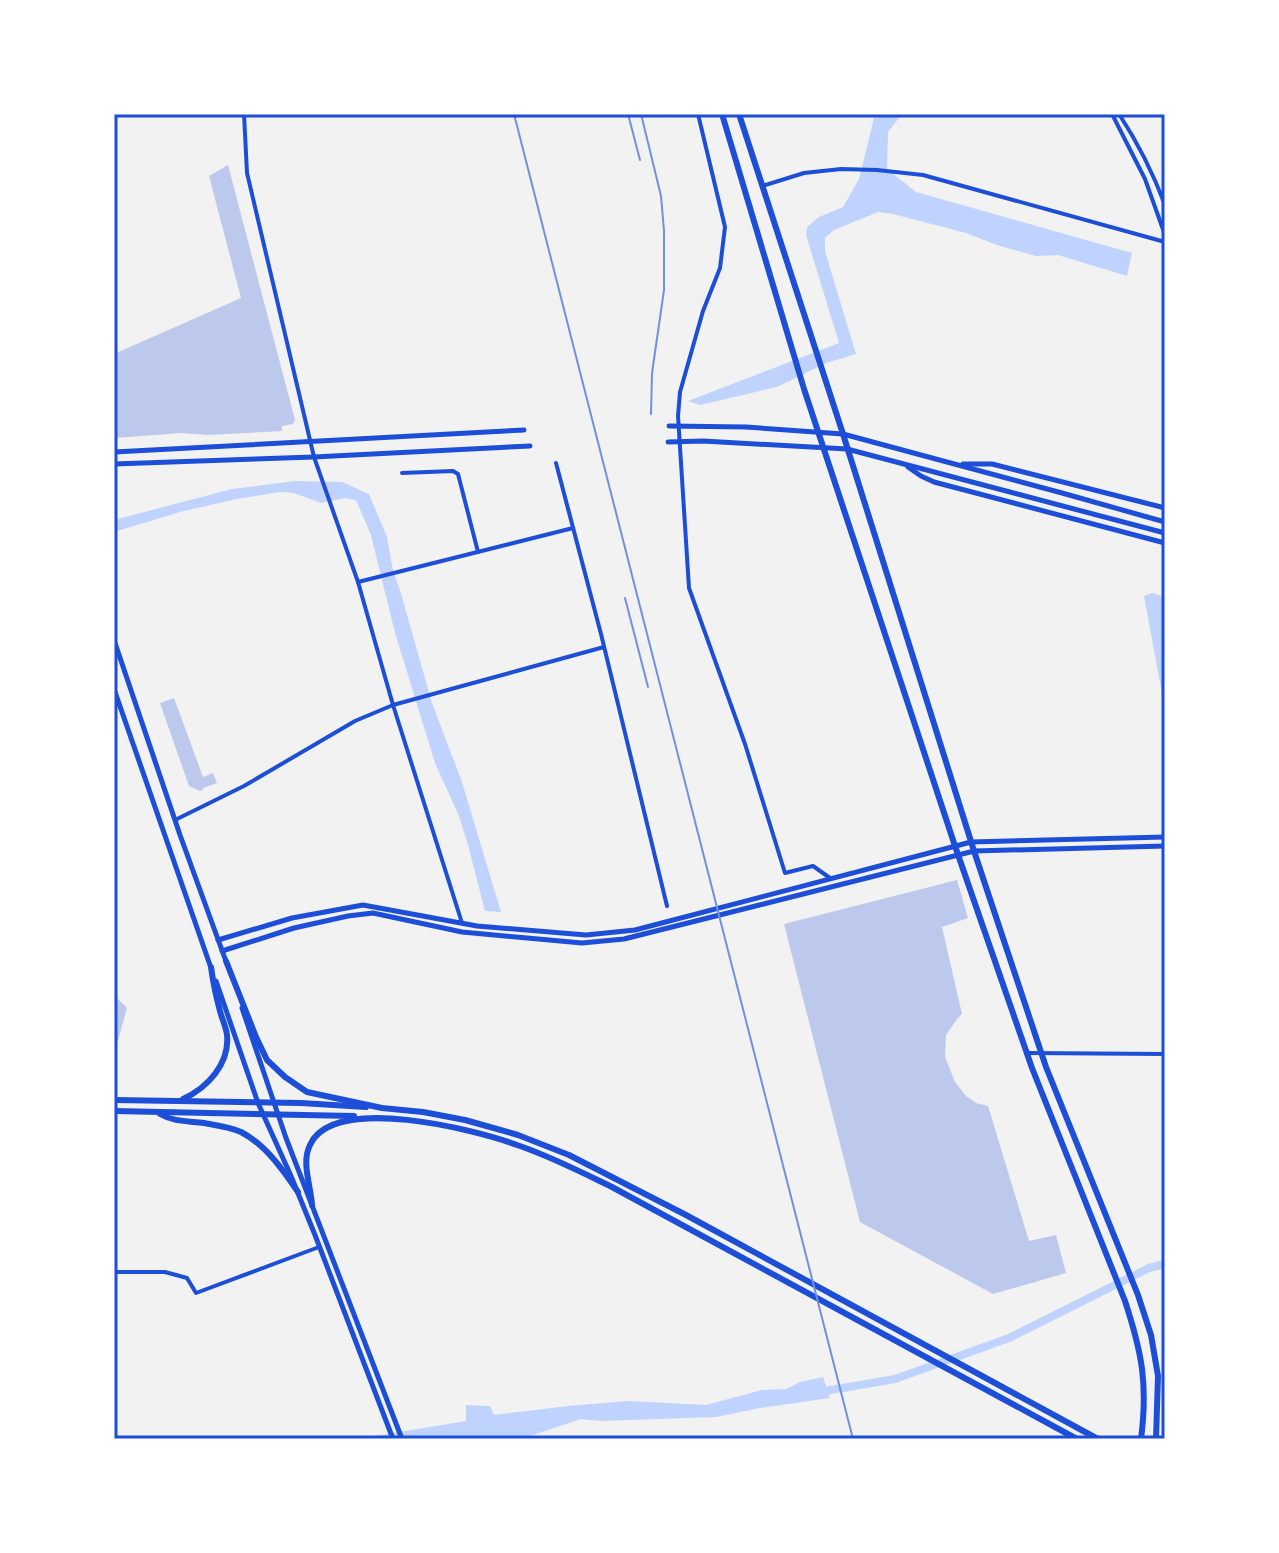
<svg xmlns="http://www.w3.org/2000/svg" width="1279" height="1553" font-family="Overpass,sans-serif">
  <rect width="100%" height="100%" fill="#f2f2f2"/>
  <g fill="#bfd3fe">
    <path d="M875,114H902L888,132L887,169L916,192L1132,253L1127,276L1058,255L1036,256L997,245L966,233L893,214L878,212L834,230L825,238V251L856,354L826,363L777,387L700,405L688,401L839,343L806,235L807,227L819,217L843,207L859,179Z"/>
    <path d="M294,481L342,482L369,494L387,537L393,571L400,590L432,703L462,782L501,912L485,911L468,845L459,816L435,763L395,633L371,535L356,500L345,498L321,503L294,493L280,492L237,499L180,512L114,532V520L232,489Z"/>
    <path d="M1152,593L1165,597V710L1144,596Z"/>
    <path d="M823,1377L830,1398L760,1408L716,1417L601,1421L581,1419L533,1435L508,1439H357L466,1421V1405L490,1406L494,1415L568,1406L628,1401L706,1405L762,1390L786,1389L800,1382Z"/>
  </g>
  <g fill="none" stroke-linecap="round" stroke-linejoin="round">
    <path stroke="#bfd3fe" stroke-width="8" d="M819,1392L895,1379L1009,1338L1149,1268L1165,1264"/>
  </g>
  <g fill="#bdc9ec">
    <path d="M228,165L295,420L293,424L282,426V431L207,435L182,433L114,438V354L241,298L209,176Z"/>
    <path d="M174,698L203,777L213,773L217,783L203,788V790L200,791L189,786L160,703Z"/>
    <path d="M957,880L968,918L942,927L962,1014L957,1019L946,1035L945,1057L955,1082L966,1096L976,1103L988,1106L1029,1241L1056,1235L1066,1273L993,1294L860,1222L784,924Z"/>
    <path d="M114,995L127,1008L115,1051L114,1050Z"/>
  </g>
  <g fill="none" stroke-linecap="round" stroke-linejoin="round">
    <g stroke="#1d4ed8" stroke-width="4">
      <path d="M698,114L725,227L720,268L703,311L680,392L678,416L689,588L745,744L785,873L813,866L830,878"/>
      <path d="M762,186L804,173L841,169L877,170L923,175L1165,242"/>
      <path d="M402,473L453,471L458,474L478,552"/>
      <path d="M358,582L573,528"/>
      <path d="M175,820L244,786L355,721L393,705L604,647"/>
      <path d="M1027,1053L1165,1054"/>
      <path d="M114,1272H165L187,1278L196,1293L319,1247"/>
    </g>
    <g stroke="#1d4ed8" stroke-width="4">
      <path d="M244,114L247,173L314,457L358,582L393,705L462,923"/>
      <path d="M1112,114L1145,179L1165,235"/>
      <path d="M1119,114C1138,143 1153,173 1165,205"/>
      <path d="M556,463L601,634L667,906"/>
    </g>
    <g stroke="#1d4ed8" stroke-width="5">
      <path d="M669,426L746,427L843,434L1062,493L1165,522"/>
      <path d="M668,442L703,441L847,449L1165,533"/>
      <path d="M114,452L524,430"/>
      <path d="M114,464L314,457L530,446"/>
      <path d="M963,464H992L1165,508"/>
      <path d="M908,467L921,476L934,482L1165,543"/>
      <path d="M114,640L180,835L227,964"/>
      <path d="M114,689L211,968"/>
      <path d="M218,940L292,918L363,905L477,926L586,935L635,930L971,842L1165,837"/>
      <path d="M222,951L294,928L348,916L373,913L462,932L582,943L624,939L974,851L1165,846"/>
      <path d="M216,981L258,1103L291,1176L315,1235L393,1439"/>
      <path d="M242,1008L286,1138L402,1439"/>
    </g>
    <g stroke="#1d4ed8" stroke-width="6">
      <path d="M722,114L804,389L955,846L1032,1068L1125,1301C1142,1353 1148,1384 1141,1439"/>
      <path d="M739,114L843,434L974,851L1046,1067L1138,1295L1151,1335L1158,1376L1156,1439"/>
      <path d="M226,961L256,1037L267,1060L285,1077L307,1092L382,1108L423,1112L465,1120L518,1135L569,1155L686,1215L1098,1439"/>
      <path d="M183,1099C207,1088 230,1064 227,1035C226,1027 222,1019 220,1011C216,996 213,982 211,967"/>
      <path d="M114,1100L301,1103L366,1107"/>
      <path d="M114,1111L354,1116"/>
      <path d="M160,1114C174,1122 188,1121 204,1123C215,1125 230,1127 241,1132C266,1145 283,1170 298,1192"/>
      <path d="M312,1205C311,1186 301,1163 310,1145C333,1093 477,1130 517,1145C550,1156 581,1172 612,1187L1077,1439"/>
    </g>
    <g stroke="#7290e2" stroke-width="2">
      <path d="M514,114L853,1439"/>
      <path d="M628,114L640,160"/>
      <path d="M641,114L661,196L664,231V290L652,373L651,414"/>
      <path d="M625,598L648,687"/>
    </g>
  </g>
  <rect width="1279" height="1553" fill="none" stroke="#ffffff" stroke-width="232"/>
  <rect x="116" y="116" width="1047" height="1321" fill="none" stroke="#1d4ed8" stroke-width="3"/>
</svg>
